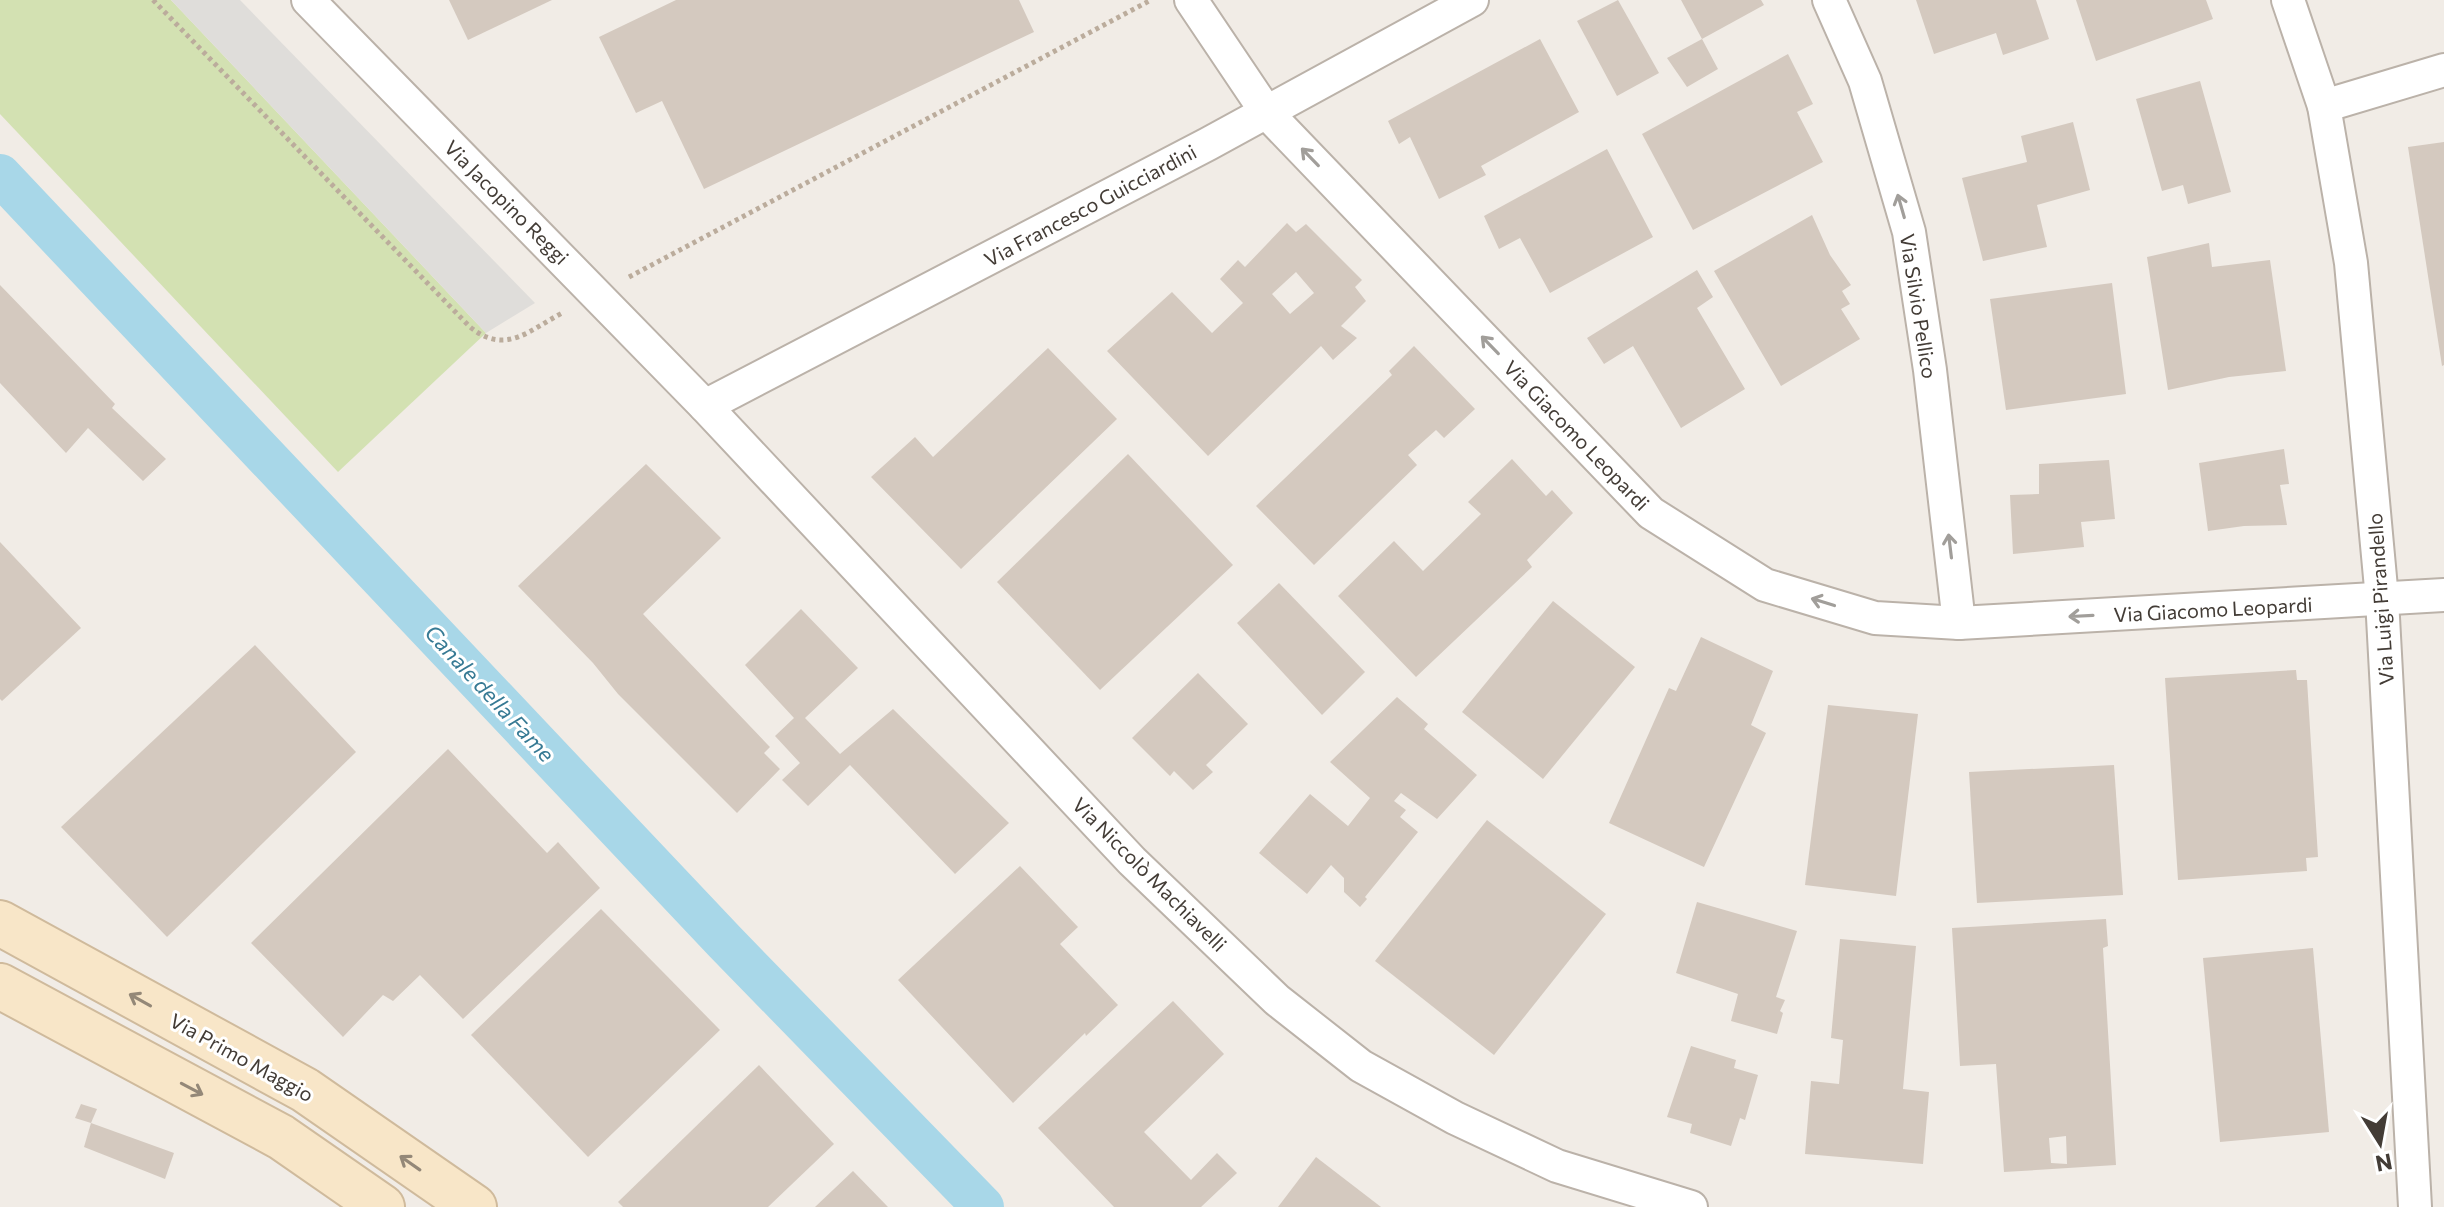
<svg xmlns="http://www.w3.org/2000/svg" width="2444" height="1207" font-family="Commissioner,sans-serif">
  <rect width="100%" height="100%" fill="#f1ece6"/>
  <path fill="#d3e1b2" d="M0,0H171L486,333L338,472L0,114Z"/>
  <path fill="#dfddda" d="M171,0H240L535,303L486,333Z"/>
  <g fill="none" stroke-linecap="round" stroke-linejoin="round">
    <path stroke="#a8d7e8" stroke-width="42" d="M0,175L725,942L983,1207"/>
  </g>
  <g fill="#d4c9bf" fill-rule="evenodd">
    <path d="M449,0H552L468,40Z"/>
    <path d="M676,0H1019L1034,32L704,189L662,101L636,113L599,37Z"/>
    <path d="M1618,0L1659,73L1617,96L1577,21Z"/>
    <path d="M1681,0H1761L1764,5L1702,39Z"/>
    <path d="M1916,0H2036L2049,39L2003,55L1996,33L1934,54Z"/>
    <path d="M2076,0H2206L2213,19L2096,61Z"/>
    <path d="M1540,39L1579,112L1481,166L1486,175L1439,199L1410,137L1399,144L1388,121Z"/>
    <path d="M1702,39L1718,69L1687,87L1667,58Z"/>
    <path d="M1788,54L1813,104L1797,112L1823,162L1693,230L1642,134Z"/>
    <path d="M2200,81L2231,192L2188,204L2183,185L2162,191L2136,99Z"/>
    <path d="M2073,122L2090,190L2037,205L2047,247L1983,261L1962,178L2027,162L2021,136Z"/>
    <path d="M2444,142V365L2442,366L2408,147Z"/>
    <path d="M1607,149L1653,237L1550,293L1520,238L1499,249L1484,216Z"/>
    <path d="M1812,215L1830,255L1851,285L1842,291L1850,304L1841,309L1860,339L1781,386L1714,271Z"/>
    <path d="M1287,223L1296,232L1306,224L1362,280L1355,287L1366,301L1341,326L1357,338L1333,360L1321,346L1208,456L1107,351L1172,292L1212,333L1243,303L1220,279L1238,260L1245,267ZM1296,272L1314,293L1290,314L1272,294Z"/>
    <path d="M2209,243L2212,267L2270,260L2286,371L2229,377L2168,390L2147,257Z"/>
    <path d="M1697,270L1713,297L1697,308L1745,389L1681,428L1633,346L1604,364L1587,338Z"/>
    <path d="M2112,283L2126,394L2006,410L1990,299Z"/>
    <path d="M0,285L115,404L112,408L166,459L143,481L88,428L66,453L0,383Z"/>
    <path d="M1414,346L1475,409L1444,438L1436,430L1408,455L1417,465L1314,565L1256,506L1392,375L1389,371Z"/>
    <path d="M1048,348L1117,419L961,569L871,477L915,437L933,457Z"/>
    <path d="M2284,449L2289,484L2280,485L2287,525L2244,526L2208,531L2199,463Z"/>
    <path d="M1128,454L1233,565L1100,690L997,582Z"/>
    <path d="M1512,459L1546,496L1552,490L1573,513L1527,560L1532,567L1416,677L1338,596L1394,541L1423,571L1481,514L1468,502Z"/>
    <path d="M2109,460L2115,519L2081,522L2084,547L2013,554L2010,495L2039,494V464Z"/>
    <path d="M646,464L721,538L643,614L767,744L770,747L764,753L780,769L737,813L618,694L593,663L518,586Z"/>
    <path d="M0,542L81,628L2,701L0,699Z"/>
    <path d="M1279,583L1365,672L1322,715L1237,623Z"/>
    <path d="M1553,601L1635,667L1543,779L1462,712Z"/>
    <path d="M801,609L858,668L805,718L840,754L893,709L1009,823L955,874L850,765L808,806L782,780L800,763L775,736L794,718L745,665Z"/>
    <path d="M1701,637L1773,671L1751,725L1766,733L1704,867L1609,823L1669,688L1676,691Z"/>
    <path d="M255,645L356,752L167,937L61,827Z"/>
    <path d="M2296,670L2297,680H2307L2318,857L2306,858L2307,871L2178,880L2165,678Z"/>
    <path d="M1198,673L1248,724L1206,765L1213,772L1193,790L1174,771L1170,776L1132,738Z"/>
    <path d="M1397,697L1428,724L1424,729L1477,775L1437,819L1401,793L1394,801L1406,810L1400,817L1418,832L1365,897L1367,899L1360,907L1344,892V878L1331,865L1307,894L1259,853L1310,794L1348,826L1370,798L1330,762Z"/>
    <path d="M1828,705L1918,714L1896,896L1805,885Z"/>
    <path d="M448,749L547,853L558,842L600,888L463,1019L420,975L393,1001L383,995L343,1037L251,943Z"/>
    <path d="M2114,765L2123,895L1977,903L1969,772Z"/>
    <path d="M1487,820L1606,914L1494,1055L1375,961Z"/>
    <path d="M1020,866L1078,927L1060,944L1118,1005L1086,1036L1085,1033L1013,1103L898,980Z"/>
    <path d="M1697,902L1797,931L1776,997L1785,1000L1780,1011L1783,1013L1777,1034L1731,1021L1738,994L1676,973Z"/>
    <path d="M601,909L720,1030L588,1157L471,1035Z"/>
    <path d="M2106,919L2108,946L2103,948L2116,1165L2004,1172L1996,1064L1960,1066L1952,928ZM2066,1136L2067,1164L2051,1163L2049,1138Z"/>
    <path d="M1840,939L1916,946L1903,1089L1929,1092L1923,1164L1805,1154L1811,1081L1839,1084L1843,1040L1831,1038Z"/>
    <path d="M2313,948L2329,1132L2220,1142L2203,958Z"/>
    <path d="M1173,1001L1224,1054L1144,1132L1191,1180L1217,1153L1237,1173L1201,1207H1114L1038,1128Z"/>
    <path d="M1691,1046L1736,1060L1734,1068L1758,1075L1745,1120L1740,1118L1731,1146L1690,1133L1692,1124L1667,1117Z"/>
    <path d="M759,1065L834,1144L768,1207H623L618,1202Z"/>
    <path d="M81,1104L97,1109L91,1123L75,1118Z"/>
    <path d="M91,1123L174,1153L165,1179L84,1147Z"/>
    <path d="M1316,1157L1381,1207H1278Z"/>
    <path d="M853,1171L888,1207H815Z"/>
  </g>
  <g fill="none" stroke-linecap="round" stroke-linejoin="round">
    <g stroke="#bbb2a9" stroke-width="36">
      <g id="minor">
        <path d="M308,0L705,406L1132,861L1277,1000L1361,1066L1455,1118L1557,1166L1691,1207"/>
        <path d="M1191,0L1267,113L1651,513L1765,585L1875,618L1959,623L2444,595"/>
        <path d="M1829,0L1865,81L1909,232L1930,370L1959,623"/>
        <path d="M2288,0L2324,106L2351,263L2382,599L2415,1207"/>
        <path d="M2324,106L2444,70"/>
        <path d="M705,406L1208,144L1472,0"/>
      </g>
    </g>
    <g stroke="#cfba9c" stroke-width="48">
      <g id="secondary">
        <path d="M0,923L305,1090L474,1207"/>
        <path d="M0,986L281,1137L382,1207"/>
      </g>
    </g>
    <g stroke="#bbac9c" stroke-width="5" stroke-dasharray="4 4" stroke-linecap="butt">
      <path d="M153,0L470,327C506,356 529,330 564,312"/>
      <path d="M629,277L1151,0"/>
    </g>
    <use href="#minor" stroke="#fff" stroke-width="32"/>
    <use href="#secondary" stroke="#f8e6c8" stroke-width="44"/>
  </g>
  <defs><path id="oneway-shaft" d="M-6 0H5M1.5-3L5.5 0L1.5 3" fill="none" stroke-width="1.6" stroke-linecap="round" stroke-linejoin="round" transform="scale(2)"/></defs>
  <g stroke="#a19e9a">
    <use href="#oneway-shaft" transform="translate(1310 157) rotate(-134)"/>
    <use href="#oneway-shaft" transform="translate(1901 206) rotate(-106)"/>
    <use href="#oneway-shaft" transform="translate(1490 345) rotate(-134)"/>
    <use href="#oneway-shaft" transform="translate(1950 546) rotate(-97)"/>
    <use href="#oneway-shaft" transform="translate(1823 602) rotate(-163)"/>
    <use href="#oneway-shaft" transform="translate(2081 616) rotate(177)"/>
  </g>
  <g stroke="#948878">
    <use href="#oneway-shaft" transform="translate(140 1000) rotate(-151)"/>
    <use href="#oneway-shaft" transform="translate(192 1089) rotate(28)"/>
    <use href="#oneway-shaft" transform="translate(410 1163) rotate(-145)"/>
  </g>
  <g text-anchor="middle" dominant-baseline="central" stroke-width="6" stroke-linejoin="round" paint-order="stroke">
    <g font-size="20" fill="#433c36" stroke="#fff">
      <text transform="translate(507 202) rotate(45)">Via Jacopino Reggi</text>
      <text transform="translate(1090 205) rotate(-28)">Via Francesco Guicciardini</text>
      <text transform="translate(1919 306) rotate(81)">Via Silvio Pellico</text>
      <text transform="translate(1577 435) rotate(46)">Via Giacomo Leopardi</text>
      <text transform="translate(2380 599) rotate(-94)">Via Luigi Pirandello</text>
      <text transform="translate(2213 609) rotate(-3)">Via Giacomo Leopardi</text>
      <text transform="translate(1150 874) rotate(45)">Via Niccolò Machiavelli</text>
      <text transform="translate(242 1057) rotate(29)">Via Primo Maggio</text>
    </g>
    <g font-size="22" font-style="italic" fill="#377a94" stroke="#fff">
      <text transform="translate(490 693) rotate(47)">Canale della Fame</text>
    </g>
  </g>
  <g transform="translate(2380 1143) rotate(169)" stroke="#ffffff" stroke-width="6" paint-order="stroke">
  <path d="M0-6L14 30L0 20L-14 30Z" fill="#433c36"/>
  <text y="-12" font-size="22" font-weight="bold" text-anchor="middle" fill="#433c36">N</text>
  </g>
</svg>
